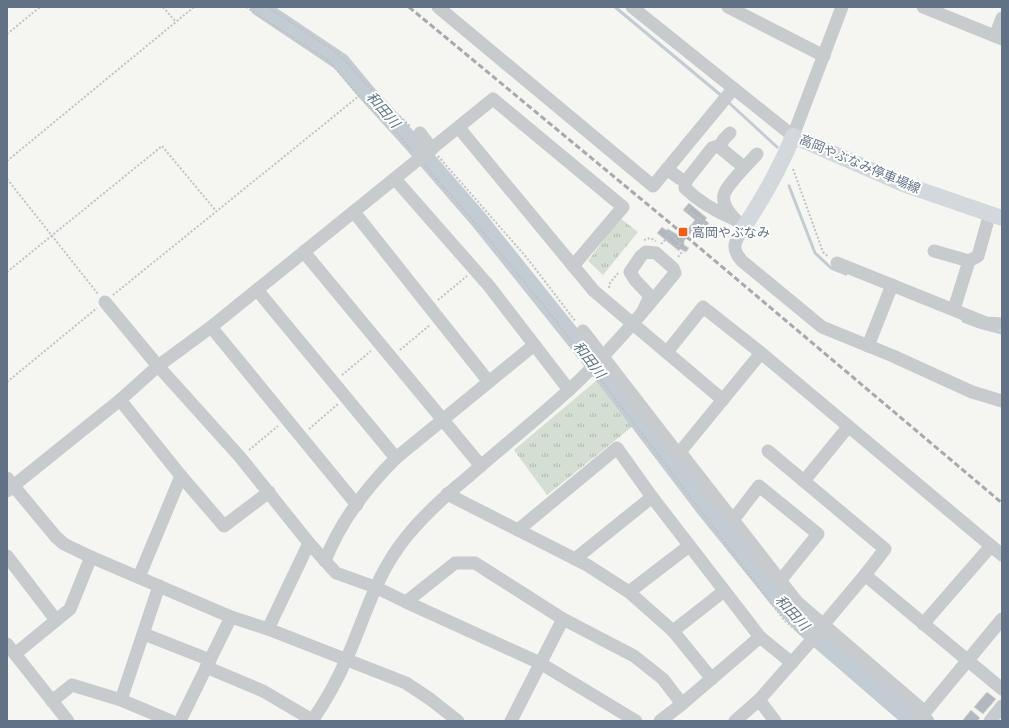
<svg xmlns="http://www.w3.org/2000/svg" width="1009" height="728" font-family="Karla,'Noto Sans JP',sans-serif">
  <defs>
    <pattern id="park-tufts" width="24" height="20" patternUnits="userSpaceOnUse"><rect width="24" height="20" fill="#d5ded2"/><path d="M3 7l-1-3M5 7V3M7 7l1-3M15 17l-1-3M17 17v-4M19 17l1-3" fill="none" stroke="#b0b8b0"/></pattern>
  </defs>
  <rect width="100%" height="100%" fill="#f5f6f2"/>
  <g fill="url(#park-tufts)">
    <path d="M620,218L638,232L603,275L588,261Z"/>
    <path d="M597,380L633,426L547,495L514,450Z"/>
  </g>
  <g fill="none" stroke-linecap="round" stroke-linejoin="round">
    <g stroke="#c2ccd2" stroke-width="3">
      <path d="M615,7L723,97"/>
      <path d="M727,101L777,147"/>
      <path d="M789,186L815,253L831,268L846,274"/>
      <path d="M963,321L979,327L1002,333"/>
    </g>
    <path stroke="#c2ccd2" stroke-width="18" d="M259,7L341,62L366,92L415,146L479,220L604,376L703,506L778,599L804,627L913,721"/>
  </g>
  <g fill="#b2b8bf" stroke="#d7d7d4">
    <path d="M689,203L707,218L705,220L709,223L706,227L703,224L700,226L698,224L684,241V245L689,248L686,252L680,249L679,251L657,233L662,227L666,230L668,229L681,237L695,220L683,210Z"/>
    <path d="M987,692L996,699L983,714L974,707Z"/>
    <path d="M971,710L980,718L977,721H962Z"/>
  </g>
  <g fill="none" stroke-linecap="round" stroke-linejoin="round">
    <g stroke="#c0c2c4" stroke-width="2" stroke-dasharray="2 2" stroke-linecap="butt">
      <path d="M163,7L176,22"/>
      <path d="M246,7L329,61L359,96"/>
      <path d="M268,7L339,54L369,87L411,127"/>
      <path d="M7,34L40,7"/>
      <path d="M438,156L527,258L576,322"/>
      <path d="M7,161L194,7"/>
      <path d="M425,166C481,229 535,293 586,360"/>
      <path d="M793,169L823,252L829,257"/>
      <path d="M7,179L98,294"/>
      <path d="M690,207L687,210L705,223"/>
      <path d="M694,225L703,216"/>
      <path d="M666,237L669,233L679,242"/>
      <path d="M644,240L650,238L656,241"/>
      <path d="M661,244L666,239L676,247L681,241"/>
      <path d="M678,247L696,224"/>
      <path d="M678,257L685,248"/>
      <path d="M7,272L162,146L216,211"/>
      <path d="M609,288L610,283L619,272"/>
      <path d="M113,295L359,96L395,131L412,151"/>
      <path d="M438,300L467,276"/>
      <path d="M400,350L430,325"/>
      <path d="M342,375L371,351"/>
      <path d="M598,376L784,620L802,635"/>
      <path d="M7,382L97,308"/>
      <path d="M309,429L338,404"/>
      <path d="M249,450L278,426"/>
    </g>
    <g stroke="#c8cbce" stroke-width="13">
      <path d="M438,7L653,186L733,89"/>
      <path d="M632,7L793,136L842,7"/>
      <path d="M728,7L824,56"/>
      <path d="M923,7L1002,39"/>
      <path d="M995,36L1002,18"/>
      <path d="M459,128L594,291L723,400"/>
      <path d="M420,133L432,149"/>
      <path d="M719,147L724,139L730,133"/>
      <path d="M667,169L679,178L686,181"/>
      <path d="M743,169L757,154"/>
      <path d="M395,179L489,286L569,390"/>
      <path d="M354,212L489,382"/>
      <path d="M734,219C717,212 698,201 685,188L686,181L712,148L718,146L740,164L743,169C737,176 729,184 725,192C719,205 735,220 744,227C735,241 730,248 742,261L822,327L893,356L972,392L1002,401"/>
      <path d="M934,251L969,261"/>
      <path d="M304,252L481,466"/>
      <path d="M837,263L986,323L1002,324"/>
      <path d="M257,290L396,458"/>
      <path d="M105,302L158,366L240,457L309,543L336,573L375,587L406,602L455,563H475L563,619L634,656L663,679L682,704L660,721"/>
      <path d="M954,309L969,261L978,256L988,220V214"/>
      <path d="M211,327L357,505"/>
      <path d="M583,331L675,450L680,452L797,602L925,712L922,716L928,721"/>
      <path d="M868,346L892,285"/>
      <path d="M667,352L703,307L761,353L1002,555"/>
      <path d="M120,400L181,476"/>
      <path d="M680,452L761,353"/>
      <path d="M7,478L56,537L64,544L91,557L231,617L268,629L406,683L430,699L458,721"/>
      <path d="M804,481L848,427"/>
      <path d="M7,491L120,400L158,366L211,327L493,99L623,207L573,266"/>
      <path d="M447,494L518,530"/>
      <path d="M733,520L759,486L818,534L780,581"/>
      <path d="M7,556L56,620"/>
      <path d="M575,559L652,497"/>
      <path d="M325,561C340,522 367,487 396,458L534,345"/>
      <path d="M865,575L1002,689"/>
      <path d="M139,577L181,476L224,526L269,492"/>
      <path d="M159,586L121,700L171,721"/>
      <path d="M629,592L689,546"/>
      <path d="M406,602L540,663L636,721"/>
      <path d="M923,624L991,546"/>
      <path d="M268,629L309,543"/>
      <path d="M673,631L724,591"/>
      <path d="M144,634L210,660"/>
      <path d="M760,637L792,663"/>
      <path d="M7,644L68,721"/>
      <path d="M15,654L70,609L91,557"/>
      <path d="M206,667L263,691L314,721"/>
      <path d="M759,700L775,721"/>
      <path d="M52,701L72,685L121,700"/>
      <path d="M682,704L760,637L652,497L617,448L518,530L587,565L629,592L673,631L712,679"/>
      <path d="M925,712L1002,619"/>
      <path d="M180,721L231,617"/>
      <path d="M312,721C325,702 337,681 346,660C366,616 375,575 407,536C425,514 446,495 468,477C501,448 536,420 569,390C607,355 642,314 675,273L673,268L656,253L646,252L641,256L630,272L635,280L650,296L643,311"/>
      <path d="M511,721L563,619"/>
      <path d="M735,721L759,700L810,642L823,625L865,575L885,549L768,451"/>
      <path d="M990,721L1002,706"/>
    </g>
    <path stroke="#d3d8dd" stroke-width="16" d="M744,227C763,198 780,169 793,136L903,184L1002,218"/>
    <path stroke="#a5aab1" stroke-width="3" stroke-dasharray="6 3" stroke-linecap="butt" d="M409,7L682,233L1002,503"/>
  </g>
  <rect fill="#f45e14" stroke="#fff" stroke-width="1.5" x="678" y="227" width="10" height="10" rx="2"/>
  <g text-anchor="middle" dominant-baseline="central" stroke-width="4" stroke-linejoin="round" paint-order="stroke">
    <g font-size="13" fill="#627286" stroke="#fff">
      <text transform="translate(860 164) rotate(23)">高岡やぶなみ停車場線</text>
    </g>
    <g font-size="13" fill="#627286" stroke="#fff" text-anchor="start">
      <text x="692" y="232">高岡やぶなみ</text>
    </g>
    <g font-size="14" font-style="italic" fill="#5d7583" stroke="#fff">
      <text transform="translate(383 110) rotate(49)">和田川</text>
      <text transform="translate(589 360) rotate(52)">和田川</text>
      <text transform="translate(792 613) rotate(47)">和田川</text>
    </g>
  </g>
  <rect width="1009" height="728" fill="none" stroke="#627286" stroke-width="16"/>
</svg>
